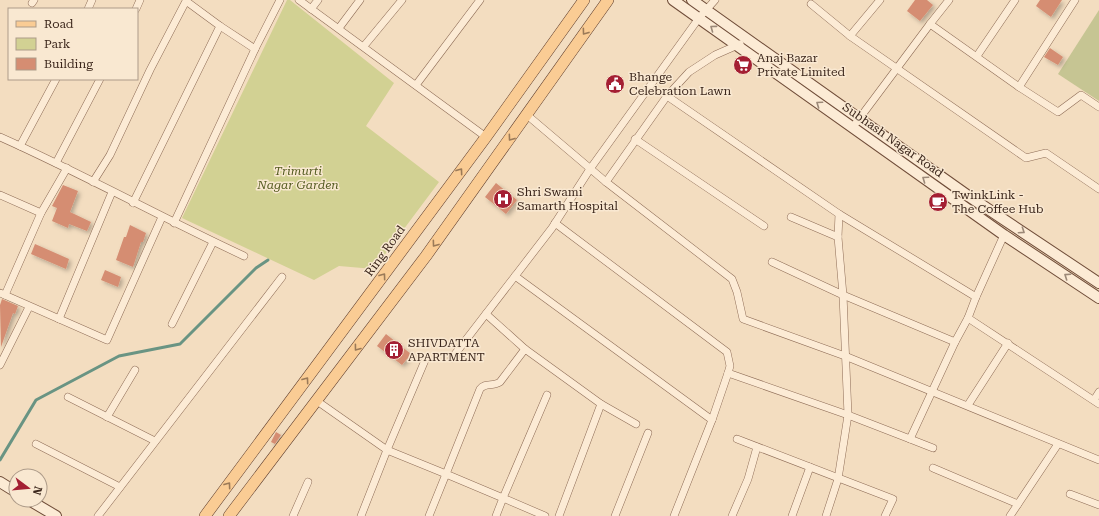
<svg xmlns="http://www.w3.org/2000/svg" width="1099" height="516" font-family="'Roboto Serif',serif">
  <defs>
    <filter id="shadow"><feDropShadow dx="2.5" dy="2.5" stdDeviation="2" flood-color="#0004"/></filter>
  </defs>
  <rect width="100%" height="100%" fill="#f3ddc0"/>
  <path fill="#d2d193" d="M287,0H290L394,83L366,126L439,182L374,269L339,266L314,280L182,218Z"/>
  <path fill="#c6c593" d="M1099,10V101L1058,74Z"/>
  <g fill="none" stroke-linecap="round" stroke-linejoin="round">
    <path stroke="#699483" stroke-width="3" d="M0,460L36,400L119,356L180,344L256,268L268,260"/>
  </g>
  <g fill="#d58d72" filter="url(#shadow)">
    <path d="M915,0H927L933,5L920,21L907,11Z"/>
    <path d="M1040,0H1062L1051,17L1036,6Z"/>
    <path d="M1050,48L1063,57L1058,65L1044,57Z"/>
    <path d="M496,183L517,200L506,214L485,197Z"/>
    <path d="M63,185L78,191L70,212L91,222L87,231L69,224L68,228L52,221L57,208L52,206Z"/>
    <path d="M130,225L146,233L143,242H141L133,267L116,260L124,237H126Z"/>
    <path d="M35,244L69,259L66,269L31,254Z"/>
    <path d="M105,270L121,277L118,287L101,280Z"/>
    <path d="M2,299L18,306L15,314L13,313L1,347L0,305Z"/>
    <path d="M386,334L411,354L402,365L377,346Z"/>
    <path d="M276,432L281,435L275,444L271,442Z"/>
  </g>
  <g fill="none" stroke-linecap="round" stroke-linejoin="round">
    <g stroke="#8e6c56" stroke-width="8">
      <g id="street">
        <path d="M299,0L486,137"/>
        <path d="M880,0L850,36L1026,158L1046,153L1099,189"/>
        <path d="M949,0L930,24L1019,87"/>
        <path d="M1075,0L1019,87L1058,112L1081,95L1099,107"/>
        <path d="M32,3L34,0"/>
        <path d="M811,4L850,36"/>
        <path d="M88,9L92,0"/>
        <path d="M136,9L140,0"/>
        <path d="M311,9L318,0"/>
        <path d="M220,26L255,49"/>
        <path d="M339,28L360,0"/>
        <path d="M740,44L715,55L689,72L667,96L839,214L838,237L843,295L848,415L838,479L826,516"/>
        <path d="M364,46L402,0"/>
        <path d="M977,56L1015,0"/>
        <path d="M416,85L480,0"/>
        <path d="M667,96L606,182L732,279L737,292L743,319L845,356L1099,460"/>
        <path d="M527,115L606,182"/>
        <path d="M853,127L930,24"/>
        <path d="M0,137C83,174 162,218 244,256"/>
        <path d="M635,139L764,226"/>
        <path d="M20,146L56,79"/>
        <path d="M56,163L100,79"/>
        <path d="M93,182L110,155L150,70L186,1L220,26L133,203"/>
        <path d="M0,195L41,213"/>
        <path d="M839,214L976,297L968,318L1099,404"/>
        <path d="M791,217L838,237"/>
        <path d="M174,223L255,49L280,0"/>
        <path d="M555,223L727,352L730,366L728,373L712,420L674,516"/>
        <path d="M772,262L843,295L955,342L968,318"/>
        <path d="M515,276L712,420"/>
        <path d="M0,293L107,340L162,217"/>
        <path d="M5,295L41,213L67,168"/>
        <path d="M976,297L1004,235"/>
        <path d="M486,314L525,349"/>
        <path d="M59,319L112,192"/>
        <path d="M172,324L213,242"/>
        <path d="M452,358L552,228L590,169L699,18L715,0"/>
        <path d="M0,365L29,307"/>
        <path d="M728,373L848,415L910,439L955,342"/>
        <path d="M68,397L155,441"/>
        <path d="M1094,400L1099,392"/>
        <path d="M317,401L387,450L426,358"/>
        <path d="M601,404L636,424"/>
        <path d="M968,405L1008,343"/>
        <path d="M107,417L135,370"/>
        <path d="M737,439L893,499L885,516"/>
        <path d="M910,439L933,448"/>
        <path d="M36,444L120,487"/>
        <path d="M933,468L1018,504"/>
        <path d="M1070,494L1099,505"/>
        <path d="M98,516L282,277"/>
        <path d="M293,516L308,482"/>
        <path d="M361,516L387,450L446,474L429,516"/>
        <path d="M496,516L503,498L446,474L480,389C485,382 493,387 500,382L525,349L601,404L559,516"/>
        <path d="M545,516L503,498L547,395"/>
        <path d="M615,516L648,433"/>
        <path d="M732,516L748,479L757,447"/>
        <path d="M792,516L810,467"/>
        <path d="M1010,516L1058,444"/>
      </g>
    </g>
    <g stroke="#704d39" stroke-width="12">
      <g id="secondary">
        <path d="M673,0L1004,235L1099,298"/>
        <path d="M692,0L967,195L1099,283"/>
        <path d="M0,482L16,492"/>
        <path d="M29,500L56,516"/>
      </g>
    </g>
    <g stroke="#5b3a2b" stroke-width="12">
      <g id="primary">
        <path d="M205,516L486,137L584,0"/>
        <path d="M229,516L426,256L608,0"/>
      </g>
    </g>
    <use href="#street" stroke="#fcebd5" stroke-width="7"/>
    <use href="#secondary" stroke="#fcebd5" stroke-width="10"/>
    <use href="#primary" stroke="#facc94" stroke-width="11"/>
  </g>
  <defs><path id="oneway-chevron" d="M-2-3.5L2.5 0L-2 3.5" fill="none" stroke-width="1.6" stroke-linecap="round" stroke-linejoin="round"/></defs>
  <g stroke="#9c8978">
    <use href="#oneway-chevron" transform="translate(713 28) rotate(-144)"/>
    <use href="#oneway-chevron" transform="translate(819 104) rotate(-145)"/>
    <use href="#oneway-chevron" transform="translate(925 179) rotate(-145)"/>
    <use href="#oneway-chevron" transform="translate(1022 231) rotate(34)"/>
    <use href="#oneway-chevron" transform="translate(1067 276) rotate(-146)"/>
  </g>
  <g stroke="#9b7a58">
    <use href="#oneway-chevron" transform="translate(585 32) rotate(126)"/>
    <use href="#oneway-chevron" transform="translate(511 138) rotate(126)"/>
    <use href="#oneway-chevron" transform="translate(460 171) rotate(-54)"/>
    <use href="#oneway-chevron" transform="translate(435 244) rotate(126)"/>
    <use href="#oneway-chevron" transform="translate(383 276) rotate(-54)"/>
    <use href="#oneway-chevron" transform="translate(357 348) rotate(127)"/>
    <use href="#oneway-chevron" transform="translate(306 380) rotate(-54)"/>
    <use href="#oneway-chevron" transform="translate(228 485) rotate(-54)"/>
  </g>
  <defs>
    <g id="supermarket-disc" transform="scale(1)"><circle r="9.5" fill="#a41f33" stroke="#f9e8d1"/><path d="M-6-5.5h2.5l.6 2H6L4.5 2H-2.5L-4.4-4H-6ZM-1.5 3.2a1.3 1.3 0 1 0 .1 0ZM3 3.2a1.3 1.3 0 1 0 .1 0Z" fill="#fff"/></g>
    <g id="civic-disc" transform="scale(1)"><circle r="9.5" fill="#a41f33" stroke="#f9e8d1"/><path d="M-.6-6.5H3V-4.5H.6V-3L4-1V1h2V6H-6V1h2V-1L-.6-3ZM-1.2 2.5V6h2.4V2.5Z" fill="#fff"/></g>
    <g id="hospital-disc" transform="scale(1)"><circle r="9.5" fill="#a41f33" stroke="#f9e8d1"/><path d="M-5-5h3v3.5h4V-5h3V5h-3V1.5h-4V5h-3Z" fill="#fff"/></g>
    <g id="cafe-disc" transform="scale(1)"><circle r="9.5" fill="#a41f33" stroke="#f9e8d1"/><path d="M-5.5-4.5H6V0H3Q3 3.5 0 3.5H-2.5Q-5.5 3.5-5.5 0ZM3-3.2v2h1.7v-2ZM-6 4.5H4V6H-6Z" fill="#fff"/></g>
    <g id="building-disc" transform="scale(1)"><circle r="9.5" fill="#a41f33" stroke="#f9e8d1"/><path d="M-4-6H4V6H1V3H-1V6H-4ZM-2.5-4.3h1.7v1.8h-1.7ZM.8-4.3h1.7v1.8H.8ZM-2.5-1h1.7V.8h-1.7ZM.8-1h1.7V.8H.8Z" fill="#fff"/></g>
  </defs>
  <g fill-rule="evenodd">
    <use href="#supermarket-disc" x="743" y="65"/>
    <use href="#civic-disc" x="615" y="84"/>
    <use href="#hospital-disc" x="503" y="199"/>
    <use href="#cafe-disc" x="938" y="202"/>
    <use href="#building-disc" x="394" y="350"/>
  </g>
  <g text-anchor="middle" dominant-baseline="central" stroke-width="3" stroke-linejoin="round" paint-order="stroke">
    <g font-size="12" fill="#3c271c" stroke="#f9e8d1" text-anchor="start">
      <text x="757" y="58">Anaj Bazar<tspan x="757" dy="14">Private Limited</tspan></text>
      <text x="629" y="77">Bhange<tspan x="629" dy="14">Celebration Lawn</tspan></text>
      <text x="517" y="192">Shri Swami<tspan x="517" dy="14">Samarth Hospital</tspan></text>
      <text x="952" y="195">TwinkLink -<tspan x="952" dy="14">The Coffee Hub</tspan></text>
      <text x="408" y="343">SHIVDATTA<tspan x="408" dy="14">APARTMENT</tspan></text>
    </g>
    <g font-size="12" fill="#3c271c" stroke="#f9e8d1">
      <text transform="translate(893 140) rotate(35)">Subhash Nagar Road</text>
      <text transform="translate(385 251) rotate(-54)">Ring Road</text>
    </g>
    <g font-size="12" font-style="italic" fill="#545b20" stroke="#f9e8d1">
      <text x="298" y="171">Trimurti<tspan x="298" dy="14">Nagar Garden</tspan></text>
    </g>
  </g>
  <rect x="8" y="8" width="130" height="72" fill="#f9e8d1" stroke="#ad9b89"/>
  <rect x="16" y="21" width="20" height="6" fill="#facc94" stroke="#ad9b89"/>
  <text x="44" y="28" font-size="12" fill="#3c271c">Road</text>
  <rect x="16" y="38" width="20" height="12" fill="#d2d193" stroke="#ad9b89"/>
  <text x="44" y="48" font-size="12" fill="#3c271c">Park</text>
  <rect x="16" y="58" width="20" height="12" fill="#d58d72" stroke="#ad9b89"/>
  <text x="44" y="68" font-size="12" fill="#3c271c">Building</text>
  <g transform="translate(28 488) rotate(106)"><circle r="19" fill="#f9e8d1" stroke="#ad9b89"/>
  <path d="M0-3L7 15L0 10L-7 15Z" fill="#a41f33"/>
  <text y="-6" font-size="11" font-weight="bold" text-anchor="middle" fill="#3c271c">N</text>
  </g>
</svg>
